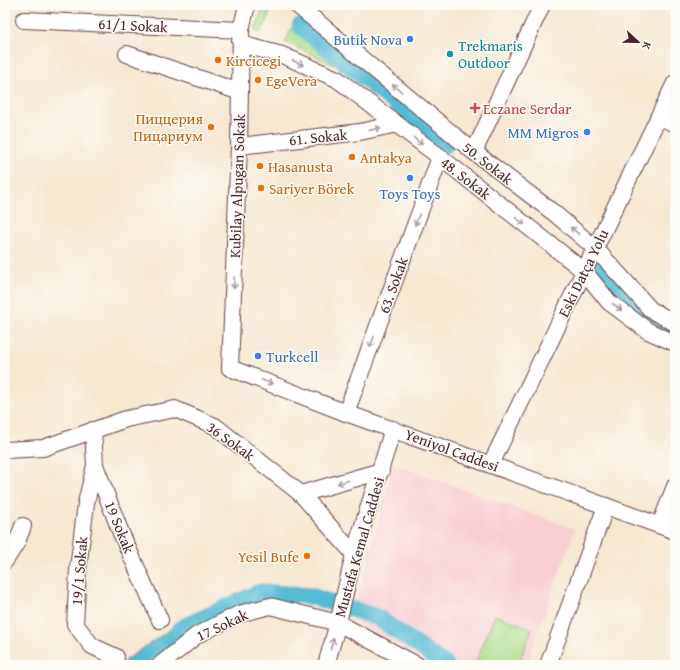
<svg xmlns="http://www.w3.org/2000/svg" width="680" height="670" font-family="'Gentium Book Plus',serif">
  <rect width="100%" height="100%" fill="#fdfcf7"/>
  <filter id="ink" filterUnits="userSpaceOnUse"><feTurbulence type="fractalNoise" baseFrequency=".025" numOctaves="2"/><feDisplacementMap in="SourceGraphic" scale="8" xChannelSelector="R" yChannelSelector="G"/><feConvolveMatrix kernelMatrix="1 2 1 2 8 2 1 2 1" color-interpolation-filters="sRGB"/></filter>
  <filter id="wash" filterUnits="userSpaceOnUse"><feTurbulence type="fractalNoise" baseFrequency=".012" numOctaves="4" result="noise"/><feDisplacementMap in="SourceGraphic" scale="16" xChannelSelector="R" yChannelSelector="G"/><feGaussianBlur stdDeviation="0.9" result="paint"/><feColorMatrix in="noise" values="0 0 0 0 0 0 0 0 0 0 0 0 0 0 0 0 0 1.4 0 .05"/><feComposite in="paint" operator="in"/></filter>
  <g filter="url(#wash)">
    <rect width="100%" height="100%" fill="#f6e7d1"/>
    <path fill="#f7cfd3" d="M393,464L575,529L526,665H433L352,619Z"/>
    <g fill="#abdc8a" stroke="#7a7e5a">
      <path d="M264,5H273L271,6L267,22L260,33L255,30Z"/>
      <path d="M292,27L336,60L334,65L285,42Z"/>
      <path d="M495,615L532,629L518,665H475Z"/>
    </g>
    <path fill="#55bad3" stroke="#506c7f" d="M172,628L179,630L183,636L145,665H121L126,660Z"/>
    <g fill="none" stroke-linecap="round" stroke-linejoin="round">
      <g stroke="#55bad3" stroke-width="17">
        <path d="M300,26L446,145"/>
        <path d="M596,268L651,320L675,329"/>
        <path d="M179,630L185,626L260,592L311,596L377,617L446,665"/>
      </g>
    </g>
  </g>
  <g filter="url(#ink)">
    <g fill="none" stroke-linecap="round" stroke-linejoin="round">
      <g stroke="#643d44" stroke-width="18">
        <g id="minor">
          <path d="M247,5L241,30L239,146L230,368L346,413L675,531"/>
          <path d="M297,5L474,152L554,213L595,248L651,310L675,323"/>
          <path d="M24,20L241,30"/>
          <path d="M240,40L248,46L282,55L337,79L440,157L584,271L609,302L648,331L675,343"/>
          <path d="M127,54L240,92"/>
          <path d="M659,116L675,124"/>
          <path d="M239,146L360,132L397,124"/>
          <path d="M474,152L542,5"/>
          <path d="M346,413L440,157"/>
          <path d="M93,430L95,465L121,533L160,620"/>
          <path d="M5,450L43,448L126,419L175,409L215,426L301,494L354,554"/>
          <path d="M491,464L675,83"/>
          <path d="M95,465L86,503L78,569L75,624L92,646L116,657"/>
          <path d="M301,494L381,471"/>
          <path d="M660,525L675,486"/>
          <path d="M5,561L17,542L23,526"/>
          <path d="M160,665L197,635L239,614L270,606L338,623L417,665"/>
          <path d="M326,665L338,623L354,554L393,429"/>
          <path d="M548,665L606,506"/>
        </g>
      </g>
      <use href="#minor" stroke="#fff" stroke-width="16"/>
    </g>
    <defs><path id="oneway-shaft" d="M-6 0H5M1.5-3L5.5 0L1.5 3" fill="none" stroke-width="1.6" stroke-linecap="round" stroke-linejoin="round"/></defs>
    <g stroke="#ae9aa0">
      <use href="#oneway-shaft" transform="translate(298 63) rotate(24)"/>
      <use href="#oneway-shaft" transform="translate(397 88) rotate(-140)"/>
      <use href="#oneway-shaft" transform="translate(375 129) rotate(-13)"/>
      <use href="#oneway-shaft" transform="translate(418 141) rotate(38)"/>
      <use href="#oneway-shaft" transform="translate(417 220) rotate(110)"/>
      <use href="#oneway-shaft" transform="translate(520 221) rotate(38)"/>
      <use href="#oneway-shaft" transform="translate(575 231) rotate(-139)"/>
      <use href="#oneway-shaft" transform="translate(234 283) rotate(92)"/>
      <use href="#oneway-shaft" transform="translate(617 307) rotate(37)"/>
      <use href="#oneway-shaft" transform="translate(372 342) rotate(110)"/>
      <use href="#oneway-shaft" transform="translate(267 382) rotate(21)"/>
      <use href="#oneway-shaft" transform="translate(343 482) rotate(164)"/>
      <use href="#oneway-shaft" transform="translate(332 644) rotate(-74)"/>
    </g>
  </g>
  <g fill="#3f7fe0" stroke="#fdfcf7" stroke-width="1.5">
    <circle cx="410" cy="39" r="4"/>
    <circle cx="587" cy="132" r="4"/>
    <circle cx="410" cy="178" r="4"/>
    <circle cx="258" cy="356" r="4"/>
  </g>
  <circle fill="#0f9aa8" stroke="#fdfcf7" stroke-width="1.5" cx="450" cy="54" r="4"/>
  <g fill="#e8710a" stroke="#fdfcf7" stroke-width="1.5">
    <circle cx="218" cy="60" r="4"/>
    <circle cx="258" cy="80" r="4"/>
    <circle cx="211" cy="127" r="4"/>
    <circle cx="352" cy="157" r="4"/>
    <circle cx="260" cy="166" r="4"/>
    <circle cx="261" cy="188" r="4"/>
    <circle cx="307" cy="556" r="4"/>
  </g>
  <path fill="#e0444e" stroke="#fdfcf7" stroke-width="1.5" d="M473 102h4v4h4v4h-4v4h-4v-4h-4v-4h4z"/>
  <g text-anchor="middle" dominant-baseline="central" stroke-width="3" stroke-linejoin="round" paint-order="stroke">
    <g font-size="15" fill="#4a1f2b" stroke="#fdfcf7">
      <text transform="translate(133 25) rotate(3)">61/1 Sokak</text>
      <text transform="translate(318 137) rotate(-6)">61. Sokak</text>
      <text transform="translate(488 163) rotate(38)">50. Sokak</text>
      <text transform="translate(466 178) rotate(38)">48. Sokak</text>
      <text transform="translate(237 186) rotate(-88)">Kubilay Alpugan Sokak</text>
      <text transform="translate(583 273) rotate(-64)">Eski Datça Yolu</text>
      <text transform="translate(393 285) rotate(-70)">63. Sokak</text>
      <text transform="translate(231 441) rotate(36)">36 Sokak</text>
      <text transform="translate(452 450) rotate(20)">Yeniyol Caddesi</text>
      <text transform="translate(120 527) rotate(68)">19 Sokak</text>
      <text transform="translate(359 547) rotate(-74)">Mustafa Kemal Caddesi</text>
      <text transform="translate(79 571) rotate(-85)">19/1 Sokak</text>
      <text transform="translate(222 625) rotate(-25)">17 Sokak</text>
    </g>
    <g font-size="15" fill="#366cbe" stroke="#fdfcf7" text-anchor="end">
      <text x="402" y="39">Butik Nova</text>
      <text x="579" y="132">MM Migros</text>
      <text x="410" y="193" text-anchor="middle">Toys Toys</text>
      <text x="266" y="356" text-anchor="start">Turkcell</text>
    </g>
    <g font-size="15" fill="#0d838f" stroke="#fdfcf7" text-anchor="start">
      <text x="458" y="45">Trekmaris<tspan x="458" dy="17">Outdoor</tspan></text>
    </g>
    <g font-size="15" fill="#c56008" stroke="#fdfcf7" text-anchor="start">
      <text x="226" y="60">Kircicegi</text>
      <text x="266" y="80">EgeVera</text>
      <text x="203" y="118" text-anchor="end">Пиццерия<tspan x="203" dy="17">Пицариум</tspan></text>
      <text x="360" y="157">Antakya</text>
      <text x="268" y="166">Hasanusta</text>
      <text x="269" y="188">Sariyer Börek</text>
      <text x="299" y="556" text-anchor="end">Yesil Bufe</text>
    </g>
    <g font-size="15" fill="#be3a42" stroke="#fdfcf7" text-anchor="start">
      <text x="483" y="108">Eczane Serdar</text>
    </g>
  </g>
  <rect width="680" height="670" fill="none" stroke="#fdfcf7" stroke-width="20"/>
  <g transform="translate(638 42) rotate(112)" stroke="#fdfcf7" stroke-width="3" paint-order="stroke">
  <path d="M0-3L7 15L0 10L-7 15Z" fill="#4a1f2b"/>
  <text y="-6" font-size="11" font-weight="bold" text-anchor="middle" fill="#4a1f2b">K</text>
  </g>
</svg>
